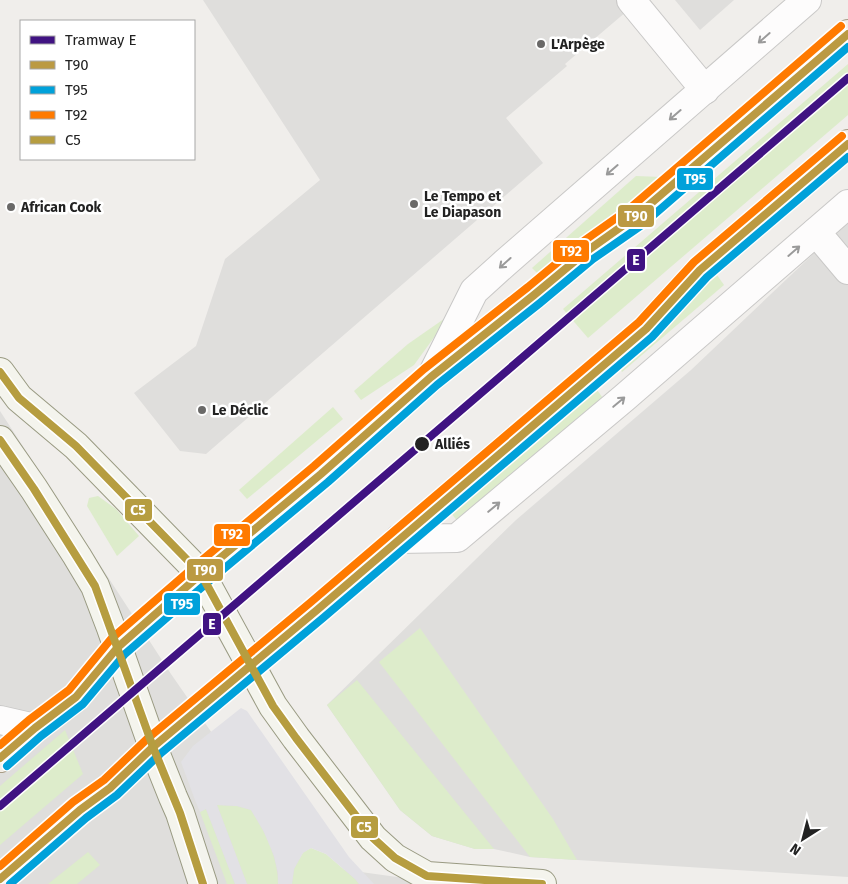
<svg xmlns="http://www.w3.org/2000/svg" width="848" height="884" font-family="'Fira Sans',sans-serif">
  <rect width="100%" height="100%" fill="#f0eeeb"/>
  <g fill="#dfdedc">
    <path d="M203,0H640L593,40L565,64L567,66L506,118L543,163L206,454L180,451L134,393L196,346L225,259L320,180Z"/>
    <path d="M675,0H734L700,30Z"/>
    <path d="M848,221V877L530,857L494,849H475L432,836L400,810L327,705L516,520L691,370Z"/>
    <path d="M0,411L171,674L303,864L426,881L534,884H0Z"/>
  </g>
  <g fill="#ddeccb">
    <path d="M848,64V115L588,338L563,309Z"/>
    <path d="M636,176L662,177L620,215L538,274L532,268Z"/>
    <path d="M717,275L724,285L622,372L619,367Z"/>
    <path d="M451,314L414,365L361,400L354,391L408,344Z"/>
    <path d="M595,387L605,401L458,522L451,513Z"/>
    <path d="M333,407L343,419L247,499L239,490Z"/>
    <path d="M98,496L116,509L139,536L117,556L87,506L89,498Z"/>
    <path d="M420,628L553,819L577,860L530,857L379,662Z"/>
    <path d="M357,680L494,849H475L432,836L400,810L327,705Z"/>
    <path d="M65,730L83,774L0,845V786Z"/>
    <path d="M217,805L237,806L251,810C265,832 278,857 278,884H247Z"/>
    <path d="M206,809L235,884H227L200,812Z"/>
    <path d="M311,848L326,854L355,879L359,884H292L294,869L303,852Z"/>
    <path d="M88,852L100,865L77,884H48Z"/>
  </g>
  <path fill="#e2e1e5" d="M241,708L247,711L349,857L374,884H359L355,879L326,854L311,848L303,853L294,869L292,884H278V873L274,856L264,832L251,810L237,806L217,805L247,884H235L206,809L200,812L195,800L181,762L193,746Z"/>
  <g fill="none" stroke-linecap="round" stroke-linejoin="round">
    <g stroke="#c9c8c7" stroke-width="30">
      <g id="street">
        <path d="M631,0L705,90"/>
        <path d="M816,232L848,270"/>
        <path d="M431,377L474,291L505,263L807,0"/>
        <path d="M399,539L457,538L624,398L848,204"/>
        <path d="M0,720L35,728"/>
      </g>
    </g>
    <g stroke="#999a82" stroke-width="30">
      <g id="secondary">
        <path d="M0,372L19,398L76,446L201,574L273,706L296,738L373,838L395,858L427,876L542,884"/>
        <path d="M0,440L34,489L77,556L95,586L111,628L153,747L173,797L180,813L203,884"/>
      </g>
    </g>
    <g stroke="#a79c86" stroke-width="30">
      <g id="primary">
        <path d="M0,758L35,728L76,697L118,647L201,574L321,474L431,377L534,295L587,251L635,217L848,34"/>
        <path d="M0,879L80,810L110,788L153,747L317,610L646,329L700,270L848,144"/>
      </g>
    </g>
    <use href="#street" stroke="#fdfcfc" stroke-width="28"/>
    <use href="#secondary" stroke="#f4f4ed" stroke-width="28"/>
    <use href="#primary" stroke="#f3ede7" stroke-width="28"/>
    <g stroke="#fff" stroke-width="11">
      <g id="bus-1">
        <path d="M0,758L35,728L76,697L118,647L201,574L321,474L431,377L534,295L587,251L635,217L848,34"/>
        <path d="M0,879L80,810L110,788L153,747L317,610L646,329L700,270L848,144"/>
      </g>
    </g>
    <g stroke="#fff" stroke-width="11">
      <g id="bus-2">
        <path d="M7,766L41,736L83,704L125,654L208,582L328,482L437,385L540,303L593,259L642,225L848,47"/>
        <path d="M10,884L86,818L117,795L160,754L323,618L652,337L707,277L848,157"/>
      </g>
    </g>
    <g stroke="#fff" stroke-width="11">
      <g id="bus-3">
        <path d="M0,745L29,720L69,690L111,639L195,566L314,466L424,369L528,287L581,243L629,209L841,26"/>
        <path d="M0,866L73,802L104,780L147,739L311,602L639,322L694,262L842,136"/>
      </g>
    </g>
    <g stroke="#fff" stroke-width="11">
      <g id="bus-4">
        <path d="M0,372L19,398L76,446L201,574L273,706L296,738L373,838L395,858L427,876L542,884"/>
        <path d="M0,440L34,489L95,586L153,747L180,813L203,884"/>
      </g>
    </g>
    <use href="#bus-1" stroke="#bb9a43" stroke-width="8"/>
    <use href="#bus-2" stroke="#00a1da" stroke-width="8"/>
    <use href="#bus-3" stroke="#ff7a00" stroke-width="8"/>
    <use href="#bus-4" stroke="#b69d40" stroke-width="8"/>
    <g stroke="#fff" stroke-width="11">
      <path id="tram-1" d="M0,806L848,78"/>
    </g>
    <use href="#tram-1" stroke="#401382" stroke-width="8"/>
  </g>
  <defs><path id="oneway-shaft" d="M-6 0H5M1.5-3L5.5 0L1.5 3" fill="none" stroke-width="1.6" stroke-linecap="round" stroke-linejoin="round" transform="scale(1.25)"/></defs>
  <g stroke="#9a9a9a">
    <use href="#oneway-shaft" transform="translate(764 38) rotate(139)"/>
    <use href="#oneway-shaft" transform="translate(675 115) rotate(139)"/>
    <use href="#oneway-shaft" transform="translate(612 170) rotate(139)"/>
    <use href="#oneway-shaft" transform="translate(794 251) rotate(-41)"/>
    <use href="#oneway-shaft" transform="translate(505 263) rotate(138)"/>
    <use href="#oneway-shaft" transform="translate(619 402) rotate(-40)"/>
    <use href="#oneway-shaft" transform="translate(494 507) rotate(-40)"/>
  </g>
  <g fill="#6a6968" stroke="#fff" stroke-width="2">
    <circle cx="541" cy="44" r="5"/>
    <circle cx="414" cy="204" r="5"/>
    <circle cx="11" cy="207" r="5"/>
    <circle cx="202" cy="410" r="5"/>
  </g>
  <circle fill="#222" stroke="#fff" stroke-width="2" cx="422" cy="444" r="8"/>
  <g text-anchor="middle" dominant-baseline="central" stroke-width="5" stroke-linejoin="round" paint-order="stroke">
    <g font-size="14" font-weight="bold" fill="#222" stroke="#fff" text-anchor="start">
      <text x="551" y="44">L'Arpège</text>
      <text x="424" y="196">Le Tempo et<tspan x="424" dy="16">Le Diapason</tspan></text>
      <text x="21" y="207">African Cook</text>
      <text x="212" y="410">Le Déclic</text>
    </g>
    <g font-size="14" font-weight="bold" fill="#222" stroke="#fff" text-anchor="start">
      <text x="435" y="444">Alliés</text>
    </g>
  </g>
  <g stroke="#fff" stroke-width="2">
    <rect x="676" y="167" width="38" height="24" rx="5" fill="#00a1da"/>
    <rect x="617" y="204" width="38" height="24" rx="5" fill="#bb9a43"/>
    <rect x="552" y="239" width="38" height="24" rx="5" fill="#ff7a00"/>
    <rect x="626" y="248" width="20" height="24" rx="5" fill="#401382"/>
    <rect x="124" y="498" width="29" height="24" rx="5" fill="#b69d40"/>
    <rect x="213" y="523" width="38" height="24" rx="5" fill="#ff7a00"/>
    <rect x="186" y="558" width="38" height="24" rx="5" fill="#bb9a43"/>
    <rect x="163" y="592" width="38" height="24" rx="5" fill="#00a1da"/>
    <rect x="202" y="612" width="20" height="24" rx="5" fill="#401382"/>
    <rect x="350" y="815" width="29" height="24" rx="5" fill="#b69d40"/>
  </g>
  <g font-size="14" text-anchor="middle" font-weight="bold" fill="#fff">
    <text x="695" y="184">T95</text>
    <text x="636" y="221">T90</text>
    <text x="571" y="256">T92</text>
    <text x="636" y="265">E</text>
    <text x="138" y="515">C5</text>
    <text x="232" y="539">T92</text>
    <text x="205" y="575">T90</text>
    <text x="182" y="609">T95</text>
    <text x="212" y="629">E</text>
    <text x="364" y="832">C5</text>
  </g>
  <rect x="20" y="20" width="175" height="140" fill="#ffffff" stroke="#a7a7a7"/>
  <rect x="30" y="36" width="25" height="8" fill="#401382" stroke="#a7a7a7"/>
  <text x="65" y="45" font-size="15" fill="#222222">Tramway E</text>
  <rect x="30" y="61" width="25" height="8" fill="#bb9a43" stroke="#a7a7a7"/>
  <text x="65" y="70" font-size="15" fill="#222222">T90</text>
  <rect x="30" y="86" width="25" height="8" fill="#00a1da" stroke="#a7a7a7"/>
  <text x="65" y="95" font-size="15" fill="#222222">T95</text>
  <rect x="30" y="111" width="25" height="8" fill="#ff7a00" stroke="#a7a7a7"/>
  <text x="65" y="120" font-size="15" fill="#222222">T92</text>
  <rect x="30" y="136" width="25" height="8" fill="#b69d40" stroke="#a7a7a7"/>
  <text x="65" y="145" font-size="15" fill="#222222">C5</text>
  <g transform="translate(803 839) rotate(216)" stroke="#ffffff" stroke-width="4" paint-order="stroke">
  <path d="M0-4L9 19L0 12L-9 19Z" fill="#222222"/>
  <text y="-8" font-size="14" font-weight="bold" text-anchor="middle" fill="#222222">N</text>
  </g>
</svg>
